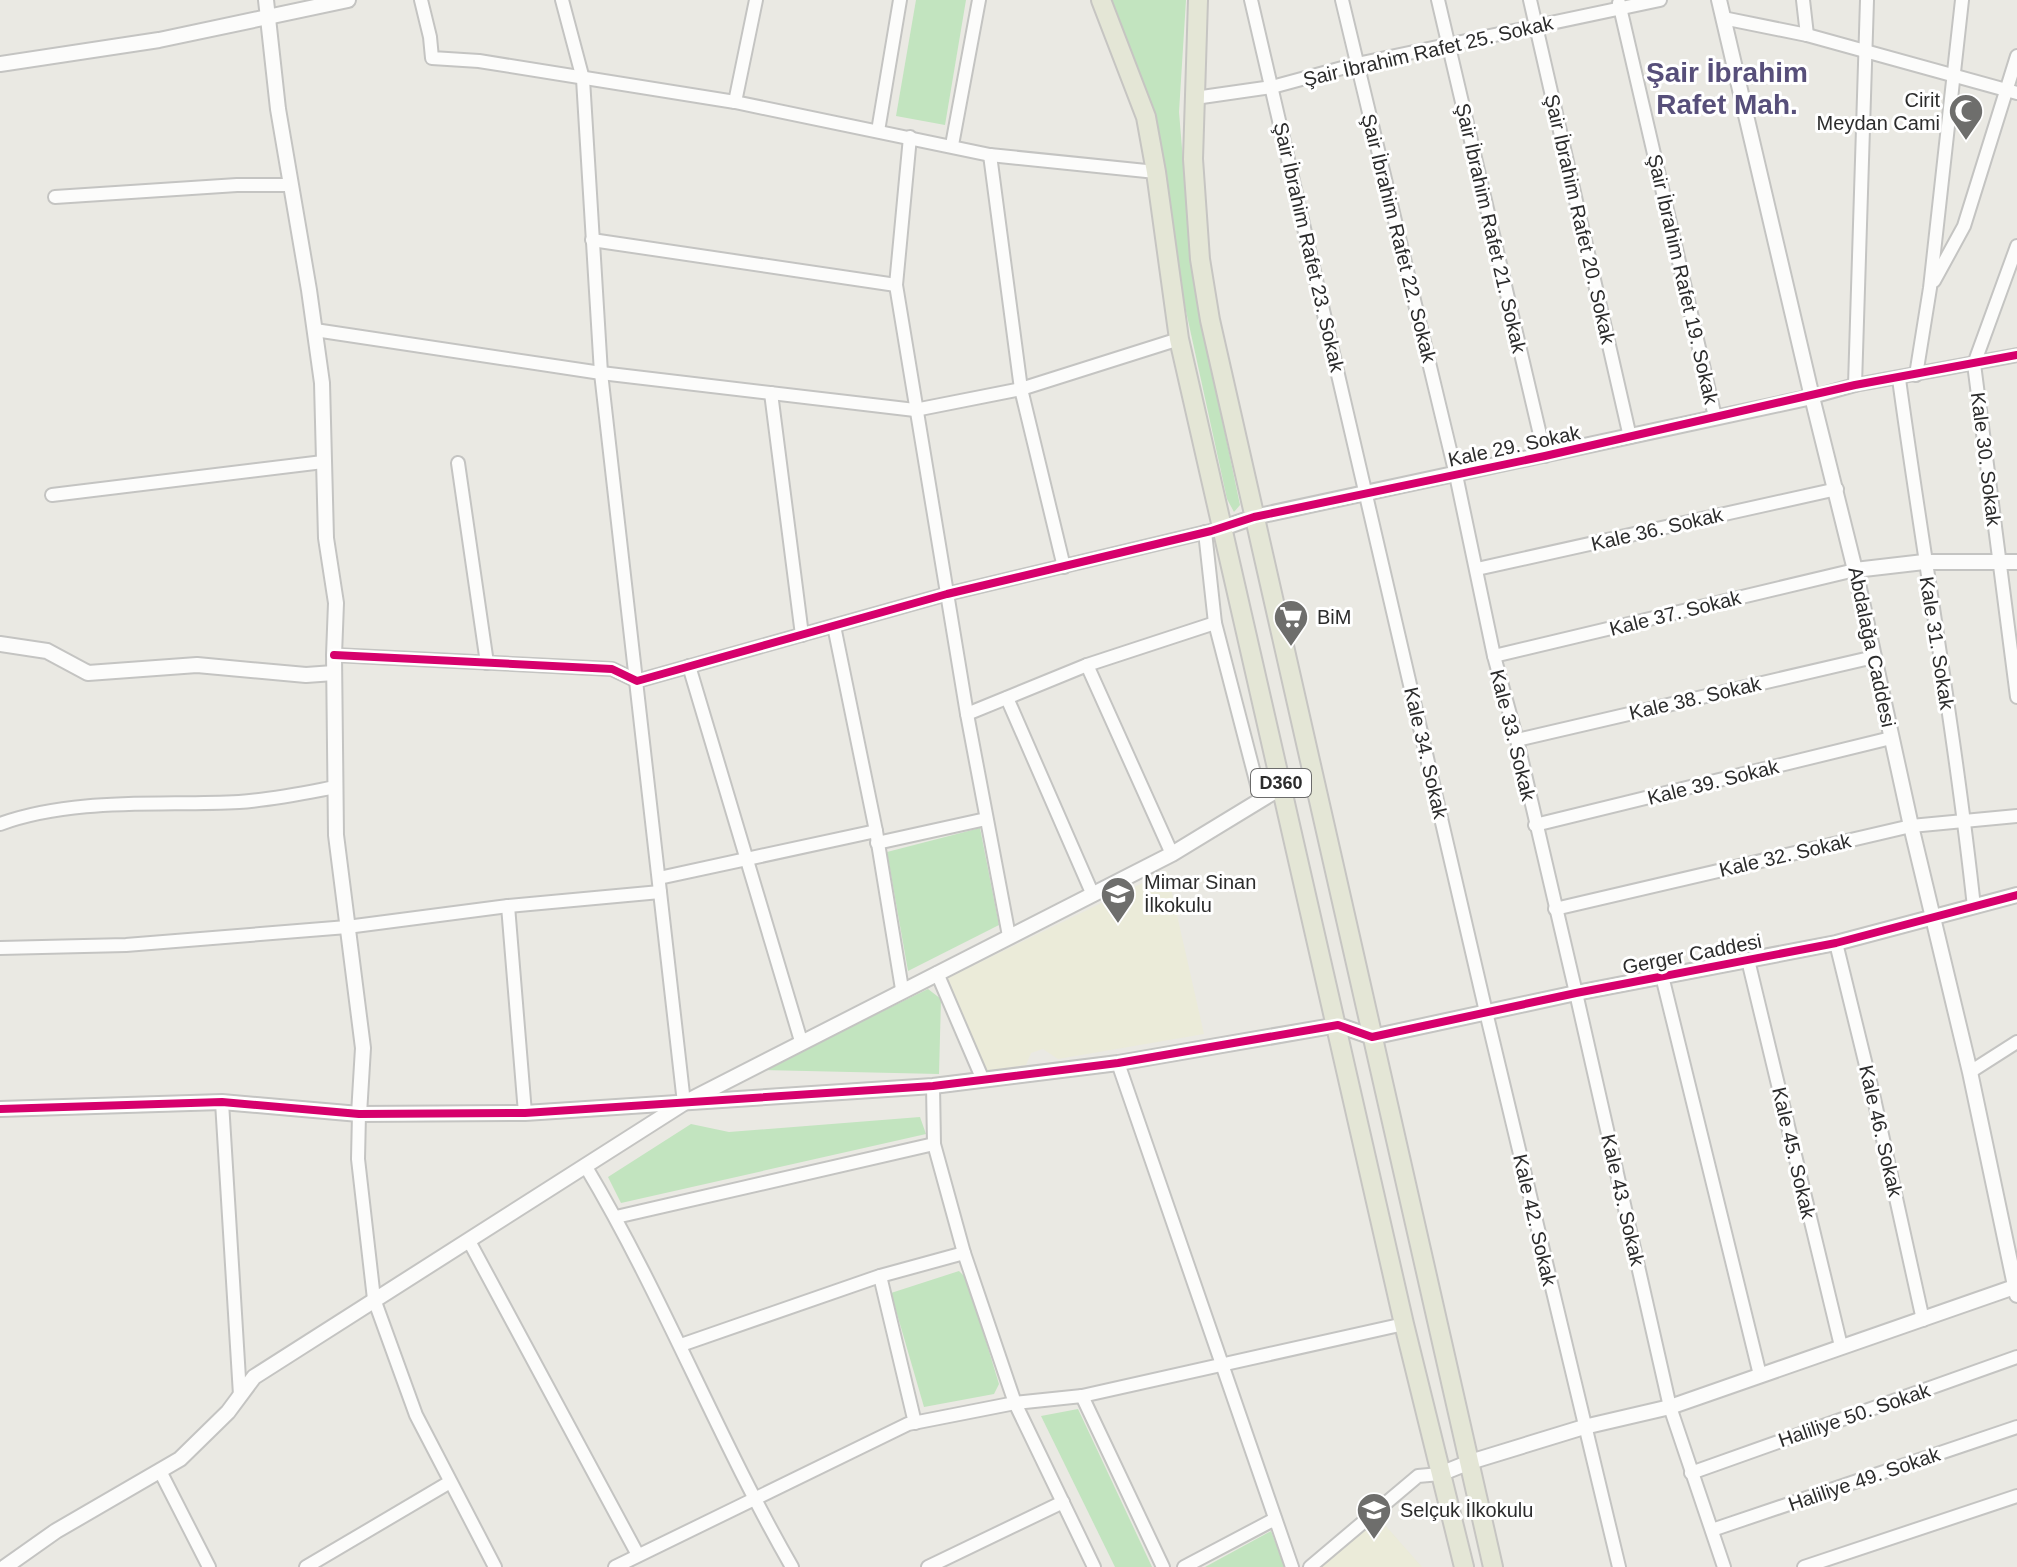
<svg xmlns="http://www.w3.org/2000/svg" width="2017" height="1567" font-family="Arial,sans-serif">
  <rect width="100%" height="100%" fill="#eae9e3"/>
  <g fill="#ebebd9">
    <path d="M1167,871L1204,1034L1058,1059L1043,1049L1031,1053L1026,1065L985,1071L948,978Z"/>
    <path d="M1377,1516L1422,1567H1320Z"/>
  </g>
  <g fill="#c2e4bf">
    <path d="M916,0H966L945,125L896,116Z"/>
    <path d="M1111,0H1186L1179,112L1193,281L1240,505L1234,512L1227,499L1179,279L1156,131L1136,64Z"/>
    <path d="M980,828L999,925L908,971L887,852Z"/>
    <path d="M928,989L941,999L939,1074L762,1070Z"/>
    <path d="M920,1117L926,1134L621,1203L608,1177L691,1124L729,1132Z"/>
    <path d="M959,1271L967,1279L999,1384L994,1394L924,1407L891,1293Z"/>
    <path d="M1078,1409L1152,1567H1115L1041,1416Z"/>
    <path d="M1271,1531L1285,1567H1205Z"/>
  </g>
  <g fill="none" stroke-linecap="round" stroke-linejoin="round">
    <g stroke="#c4c4c2" stroke-width="16">
      <g id="minor">
        <path d="M421,0L430,37L432,58L479,61L735,102L990,155L1156,172"/>
        <path d="M562,0L583,79L601,373L684,1103"/>
        <path d="M1251,0L1486,1012L1619,1567"/>
        <path d="M1342,0L1456,475L1494,656L1517,740L1576,993L1670,1407L1724,1567"/>
        <path d="M1438,0L1545,456"/>
        <path d="M1530,0L1630,437"/>
        <path d="M1803,0L1807,35"/>
        <path d="M1619,3L1715,417"/>
        <path d="M1723,18L1807,35L2017,93"/>
        <path d="M1195,98L1272,87L1357,64L1660,0"/>
        <path d="M735,102L756,0"/>
        <path d="M878,131L900,0"/>
        <path d="M910,137L896,285L967,714L1009,936"/>
        <path d="M952,145L979,0"/>
        <path d="M990,155L1021,389L1064,567"/>
        <path d="M55,197L237,185H291"/>
        <path d="M592,240L896,285"/>
        <path d="M2017,246L1974,364L2017,697"/>
        <path d="M1934,281L1964,226L2017,56"/>
        <path d="M315,330L601,373L915,410L1021,389L1179,339"/>
        <path d="M1916,375L1930,288L1962,0"/>
        <path d="M1899,379C1923,555 1955,731 1974,907"/>
        <path d="M1855,385L1867,0"/>
        <path d="M771,393L802,635"/>
        <path d="M1812,397L1855,385L2017,355"/>
        <path d="M458,463L487,663"/>
        <path d="M52,495L323,462"/>
        <path d="M1205,532L1215,623L1261,800"/>
        <path d="M1477,569L1837,489"/>
        <path d="M834,626L876,831L902,989"/>
        <path d="M334,655L612,669L637,681L947,594L1223,528"/>
        <path d="M1494,656L1855,570"/>
        <path d="M1087,665L1172,854"/>
        <path d="M689,666L801,1041"/>
        <path d="M1007,698L1093,895"/>
        <path d="M967,714L1087,665L1215,623"/>
        <path d="M1517,740L1874,657"/>
        <path d="M0,824C75,797 160,806 239,802C271,800 304,793 336,787"/>
        <path d="M1535,825L1891,738"/>
        <path d="M877,843L986,819"/>
        <path d="M659,878L876,831"/>
        <path d="M508,906L525,1113"/>
        <path d="M1555,909L1911,826L2017,816"/>
        <path d="M1836,943L1873,1094L1923,1320"/>
        <path d="M0,948L126,945L347,927L508,906L660,892"/>
        <path d="M1748,960L1841,1346"/>
        <path d="M937,973L983,1080"/>
        <path d="M1662,976L1760,1375"/>
        <path d="M1118,1063L1292,1567"/>
        <path d="M1970,1072L2017,1042"/>
        <path d="M933,1086L934,1144L964,1253L1015,1403L1094,1567"/>
        <path d="M222,1102L240,1395"/>
        <path d="M359,1114L358,1159L374,1299L416,1415L495,1567"/>
        <path d="M586,1167C663,1296 717,1437 792,1567"/>
        <path d="M616,1217L934,1144"/>
        <path d="M469,1241L638,1555"/>
        <path d="M880,1276L915,1423"/>
        <path d="M681,1345L880,1276L964,1253"/>
        <path d="M1082,1396L1163,1567"/>
        <path d="M160,1471L209,1567"/>
        <path d="M1691,1473L2017,1357"/>
        <path d="M1712,1530L2017,1427"/>
        <path d="M306,1567L450,1482"/>
        <path d="M615,1567L908,1424L1015,1403L1082,1396L1404,1324"/>
        <path d="M928,1567L1063,1502"/>
        <path d="M1184,1567L1275,1519"/>
        <path d="M1310,1567L1418,1476L1440,1474"/>
        <path d="M1804,1567L2017,1496"/>
      </g>
    </g>
    <g stroke="#c4c4c2" stroke-width="18">
      <g id="tertiary">
        <path d="M266,0L278,109L309,290L322,383L326,538L336,603L334,655L336,835L363,1048L359,1114"/>
        <path d="M1719,0L1812,397L1855,570L1911,826L1970,1072L2017,1295"/>
        <path d="M0,64L159,40L348,0"/>
        <path d="M1223,528L1254,517L1812,397"/>
        <path d="M1855,570L1924,562H2017"/>
        <path d="M0,644L47,651L88,673L197,665L306,675L334,673"/>
        <path d="M0,1109L222,1102L359,1114L525,1113L933,1086L1118,1063L1338,1025L1372,1037L1576,993L1836,943L2017,895"/>
        <path d="M1440,1474L1470,1462L1584,1427L1670,1407L2017,1286"/>
        <path d="M5,1567L56,1531L180,1459L228,1412L254,1377L684,1103L1172,854L1282,787"/>
      </g>
    </g>
    <g stroke="#c6c5c2" stroke-width="22">
      <g id="primary">
        <path d="M1101,0L1146,117L1156,172L1179,339L1404,1324L1464,1567"/>
        <path d="M1198,0L1193,159L1200,259L1210,320L1493,1567"/>
      </g>
    </g>
    <use href="#minor" stroke="#fcfcfb" stroke-width="12"/>
    <use href="#tertiary" stroke="#fcfcfb" stroke-width="14"/>
    <use href="#primary" stroke="#e4e6d6" stroke-width="18"/>
    <g stroke="#fff" stroke-width="13">
      <g id="cycleway">
        <path d="M334,655L612,669L637,681L947,594L1211,531L1254,517L1545,456L1855,385L2017,355"/>
        <path d="M0,1109L222,1102L359,1114L525,1113L933,1086L1118,1063L1338,1025L1372,1037L1576,993L1836,943L2017,895"/>
      </g>
    </g>
    <use href="#cycleway" stroke="#d6006c" stroke-width="8"/>
  </g>
  <defs>
    <g id="mosque-pin" transform="scale(1.8)"><path d="M0 17L-7.5 6A9.5 9.5 0 1 1 7.5 6Z" fill="#6e6e6c" stroke="#fff"/><path d="M3.5-4.9A6 6 0 1 0 3.5 4.9A5 5 0 1 1 3.5-4.9Z" fill="#fff"/></g>
    <g id="supermarket-pin" transform="scale(1.8)"><path d="M0 17L-7.5 6A9.5 9.5 0 1 1 7.5 6Z" fill="#6e6e6c" stroke="#fff"/><path d="M-6-5.5h2.5l.6 2H6L4.5 2H-2.5L-4.4-4H-6ZM-1.5 3.2a1.3 1.3 0 1 0 .1 0ZM3 3.2a1.3 1.3 0 1 0 .1 0Z" fill="#fff"/></g>
    <g id="school-pin" transform="scale(1.8)"><path d="M0 17L-7.5 6A9.5 9.5 0 1 1 7.5 6Z" fill="#6e6e6c" stroke="#fff"/><path d="M0-5L7-2L0 1L-7-2ZM-4 1L0 2.5L4 1V4Q0 6-4 4Z" fill="#fff"/></g>
  </defs>
  <g fill-rule="evenodd">
    <use href="#mosque-pin" x="1966" y="111"/>
    <use href="#supermarket-pin" x="1291" y="617"/>
    <use href="#school-pin" x="1118" y="894"/>
    <use href="#school-pin" x="1374" y="1510"/>
  </g>
  <g text-anchor="middle" dominant-baseline="central" stroke-width="6" stroke-linejoin="round" paint-order="stroke">
    <rect fill="#fff" stroke="#6b6b6b" stroke-width="2" x="1251" y="769" width="60" height="28" rx="6"/>
    <g font-size="18" font-weight="bold" fill="#2c2c2c">
      <text x="1281" y="783">D360</text>
    </g>
    <g font-size="20" fill="#2c2c2c" stroke="#fff">
      <text transform="translate(1428 51) rotate(-13)">Şair İbrahim Rafet 25. Sokak</text>
      <text transform="translate(1580 219) rotate(77)">Şair İbrahim Rafet 20. Sokak</text>
      <text transform="translate(1491 228) rotate(77)">Şair İbrahim Rafet 21. Sokak</text>
      <text transform="translate(1399 238) rotate(76)">Şair İbrahim Rafet 22. Sokak</text>
      <text transform="translate(1309 247) rotate(77)">Şair İbrahim Rafet 23. Sokak</text>
      <text transform="translate(1683 279) rotate(77)">Şair İbrahim Rafet 19. Sokak</text>
      <text transform="translate(1514 446) rotate(-12)">Kale 29. Sokak</text>
      <text transform="translate(1986 459) rotate(83)">Kale 30. Sokak</text>
      <text transform="translate(1657 529) rotate(-13)">Kale 36. Sokak</text>
      <text transform="translate(1675 613) rotate(-14)">Kale 37. Sokak</text>
      <text transform="translate(1937 643) rotate(81)">Kale 31. Sokak</text>
      <text transform="translate(1872 647) rotate(78)">Abdalağa Caddesi</text>
      <text transform="translate(1695 698) rotate(-13)">Kale 38. Sokak</text>
      <text transform="translate(1513 735) rotate(76)">Kale 33. Sokak</text>
      <text transform="translate(1426 753) rotate(77)">Kale 34. Sokak</text>
      <text transform="translate(1713 782) rotate(-14)">Kale 39. Sokak</text>
      <text transform="translate(1785 855) rotate(-13)">Kale 32. Sokak</text>
      <text transform="translate(1692 954) rotate(-11)">Gerger Caddesi</text>
      <text transform="translate(1881 1131) rotate(77)">Kale 46. Sokak</text>
      <text transform="translate(1794 1153) rotate(77)">Kale 45. Sokak</text>
      <text transform="translate(1623 1200) rotate(77)">Kale 43. Sokak</text>
      <text transform="translate(1535 1220) rotate(77)">Kale 42. Sokak</text>
      <text transform="translate(1854 1415) rotate(-19)">Haliliye 50. Sokak</text>
      <text transform="translate(1864 1479) rotate(-19)">Haliliye 49. Sokak</text>
    </g>
    <g font-size="20" fill="#2c2c2c" stroke="#fff" text-anchor="start">
      <text x="1940" y="100" text-anchor="end">Cirit<tspan x="1940" dy="23">Meydan Cami</tspan></text>
      <text x="1317" y="617">BiM</text>
      <text x="1144" y="882">Mimar Sinan<tspan x="1144" dy="23">İlkokulu</tspan></text>
      <text x="1400" y="1510">Selçuk İlkokulu</text>
    </g>
    <g font-size="28" font-weight="bold" fill="#574f7a" stroke="#fff">
      <text x="1727" y="72">Şair İbrahim<tspan x="1727" dy="32">Rafet Mah.</tspan></text>
    </g>
  </g>
</svg>
